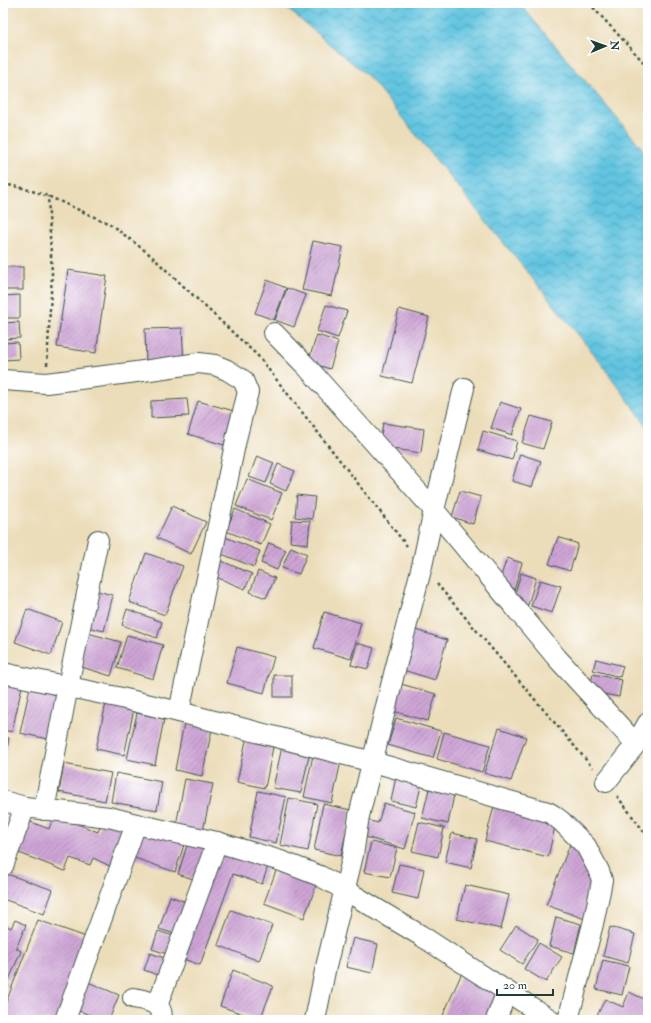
<svg xmlns="http://www.w3.org/2000/svg" width="651" height="1023" font-family="'IM FELL Double Pica',serif">
  <defs>
    <pattern id="water-waves" width="16" height="10" patternUnits="userSpaceOnUse"><rect width="16" height="10" fill="#62c4e0"/><path d="M0 5q4-4 8 0t8 0" fill="none" stroke="#50a0b6"/></pattern>
    <pattern id="building-hatch" width="6" height="6" patternUnits="userSpaceOnUse"><rect width="6" height="6" fill="#cea4d6"/><path d="M-1 1l2-2M0 6l6-6M5 7l2-2" fill="none" stroke="#a787ae"/></pattern>
  </defs>
  <rect width="100%" height="100%" fill="#fff"/>
  <filter id="ink" filterUnits="userSpaceOnUse"><feTurbulence type="fractalNoise" baseFrequency=".025" numOctaves="2"/><feDisplacementMap in="SourceGraphic" scale="8" xChannelSelector="R" yChannelSelector="G"/><feConvolveMatrix kernelMatrix="1 2 1 2 8 2 1 2 1" color-interpolation-filters="sRGB"/></filter>
  <filter id="wash" filterUnits="userSpaceOnUse"><feTurbulence type="fractalNoise" baseFrequency=".012" numOctaves="4" result="noise"/><feDisplacementMap in="SourceGraphic" scale="16" xChannelSelector="R" yChannelSelector="G"/><feGaussianBlur stdDeviation="0.9" result="paint"/><feColorMatrix in="noise" values="0 0 0 0 0 0 0 0 0 0 0 0 0 0 0 0 0 1.4 0 .05"/><feComposite in="paint" operator="in"/></filter>
  <g filter="url(#wash)">
    <rect width="100%" height="100%" fill="#ecddba"/>
    <path fill="url(#water-waves)" stroke="#40808a" d="M280,3H519L648,155V427L597,358L369,77L283,5Z"/>
    <g id="blocks">
      <g fill="url(#building-hatch)">
        <path d="M313,241L343,247L332,296L302,290Z"/>
        <rect x="3" y="267" width="20" height="23"/>
        <path d="M68,270L107,276L96,353L57,347Z"/>
        <path d="M267,280L286,288L274,320L255,313Z"/>
        <path d="M287,288L306,295L294,327L275,320Z"/>
        <path d="M20,295V318H3V296Z"/>
        <path d="M326,305L347,311L338,338L317,331Z"/>
        <path d="M399,309L429,317L412,383L382,376Z"/>
        <path d="M19,322L20,338L3,339V323Z"/>
        <path d="M182,328L184,363L146,364L145,329Z"/>
        <path d="M317,335L338,342L330,369L308,362Z"/>
        <path d="M18,342L19,359L3,360V343Z"/>
        <path d="M187,399L189,416L151,418V401Z"/>
        <path d="M198,401L234,411L224,445L188,434Z"/>
        <path d="M500,402L521,409L512,435L491,428Z"/>
        <path d="M531,416L552,422L543,449L522,443Z"/>
        <path d="M383,423L424,429L421,453L379,447Z"/>
        <path d="M483,431L517,441L512,460L478,450Z"/>
        <path d="M520,454L541,461L532,487L512,481Z"/>
        <path d="M257,456L274,463L266,483L249,477Z"/>
        <path d="M278,464L295,471L286,491L270,484Z"/>
        <path d="M247,479L282,493L271,520L236,506Z"/>
        <path d="M460,491L481,497L473,524L452,517Z"/>
        <path d="M297,495L315,497L312,519L295,517Z"/>
        <path d="M172,506L206,522L191,554L157,538Z"/>
        <path d="M235,509L270,524L261,545L226,531Z"/>
        <path d="M292,520L310,521L308,544L290,542Z"/>
        <path d="M225,537L260,551L254,567L219,553Z"/>
        <path d="M558,537L578,544L570,571L549,564Z"/>
        <path d="M269,543L286,550L277,570L261,563Z"/>
        <path d="M291,547L307,554L299,574L282,568Z"/>
        <path d="M146,553L183,566L165,615L129,602Z"/>
        <path d="M507,558L522,563L514,590L498,585Z"/>
        <path d="M217,559L252,574L245,589L211,575Z"/>
        <path d="M258,571L275,578L266,598L250,592Z"/>
        <path d="M521,573L536,578L528,605L513,600Z"/>
        <path d="M540,580L561,586L552,613L531,606Z"/>
        <path d="M97,591L113,595L104,631L87,627Z"/>
        <path d="M27,609L62,622L51,655L15,642Z"/>
        <path d="M127,609L162,622L157,638L122,625Z"/>
        <path d="M324,612L361,623L351,659L314,648Z"/>
        <path d="M413,629L447,640L435,680L400,669Z"/>
        <path d="M84,632L121,642L111,676L75,665Z"/>
        <path d="M127,635L163,645L153,679L117,668Z"/>
        <path d="M357,643L374,648L368,669L351,665Z"/>
        <path d="M237,647L274,657L264,693L227,683Z"/>
        <path d="M596,659L623,666L620,677L593,670Z"/>
        <path d="M593,674L622,680L619,697L589,691Z"/>
        <rect x="274" y="675" width="18" height="22"/>
        <path d="M3,682L22,686L12,732L3,730Z"/>
        <path d="M401,684L436,694L428,721L393,711Z"/>
        <path d="M30,687L58,692L48,739L20,733Z"/>
        <path d="M106,703L134,709L124,755L96,749Z"/>
        <path d="M137,713L164,719L155,765L127,759Z"/>
        <path d="M396,718L441,731L433,758L388,745Z"/>
        <path d="M184,723L212,729L202,776L175,770Z"/>
        <path d="M499,728L526,737L511,781L484,773Z"/>
        <path d="M444,732L490,745L482,772L437,759Z"/>
        <path d="M3,736L9,738L4,766H3Z"/>
        <path d="M247,736L274,742L265,788L237,782Z"/>
        <path d="M283,742L311,747L301,793L273,788Z"/>
        <path d="M314,751L342,756L332,803L304,797Z"/>
        <path d="M64,764L111,773L105,801L59,792Z"/>
        <path d="M397,772L423,778L416,807L391,801Z"/>
        <path d="M116,773L162,782L157,810L111,802Z"/>
        <path d="M185,779L213,784L203,831L176,825Z"/>
        <path d="M429,789L454,795L448,824L422,818Z"/>
        <path d="M258,791L286,797L276,843L249,837Z"/>
        <path d="M289,798L317,804L308,851L280,845Z"/>
        <path d="M384,803L415,812L405,849L362,836L366,820L378,823Z"/>
        <path d="M323,804L351,810L341,856L314,850Z"/>
        <path d="M494,806L556,822L548,857L485,841Z"/>
        <path d="M54,815L98,832L102,821L127,827L112,867L93,858L90,865L70,858L65,871L14,851L26,820L49,829Z"/>
        <path d="M419,822L444,828L438,857L412,851Z"/>
        <path d="M140,826L185,842L175,872L129,856Z"/>
        <path d="M452,833L477,839L471,868L445,862Z"/>
        <path d="M188,842L210,849L199,881L178,874Z"/>
        <path d="M371,842L397,848L390,877L364,872Z"/>
        <path d="M571,842L598,879L585,919L546,905Z"/>
        <path d="M218,847L268,866L262,884L233,874L200,965L178,957Z"/>
        <path d="M399,864L424,869L418,899L392,893Z"/>
        <path d="M277,868L317,883L304,918L264,903Z"/>
        <path d="M4,873L53,890L44,914L3,899V877Z"/>
        <path d="M465,885L509,895L501,929L457,919Z"/>
        <path d="M170,896L191,904L181,936L159,929Z"/>
        <path d="M231,910L272,925L259,961L218,945Z"/>
        <path d="M556,917L581,924L574,953L549,946Z"/>
        <path d="M15,920L26,925L16,948L21,951L9,980L3,977V924L11,928Z"/>
        <path d="M38,920L89,938L57,1020H3V1010Z"/>
        <path d="M516,925L538,939L522,964L500,950Z"/>
        <path d="M610,927L635,934L628,963L603,956Z"/>
        <path d="M158,931L179,938L173,956L152,949Z"/>
        <path d="M353,938L378,944L372,973L346,967Z"/>
        <path d="M539,943L562,957L546,982L524,969Z"/>
        <path d="M150,953L171,960L165,978L144,970Z"/>
        <path d="M603,960L629,966L622,995L596,989Z"/>
        <path d="M464,968L503,990L491,1020H441Z"/>
        <path d="M233,970L273,986L260,1020L220,1006Z"/>
        <path d="M3,980L8,983L3,995Z"/>
        <path d="M88,982L119,995L109,1020H102L77,1010Z"/>
        <path d="M629,992L648,1001V1020H595L605,999L623,1007Z"/>
      </g>
    </g>
  </g>
  <g filter="url(#ink)">
    <use href="#blocks" fill-opacity="0" stroke="#3e5548" stroke-width="1"/>
    <g fill="none" stroke-linecap="round" stroke-linejoin="round">
      <g stroke="#3e5548" stroke-width="22">
        <g id="minor">
          <path d="M274,333L307,367L434,510L557,658L636,744L606,782"/>
          <path d="M3,380L46,383L129,373L199,363L215,365L227,370L243,380L248,392L237,435L179,712"/>
          <path d="M3,673L117,697L179,712L373,762L548,812L553,815L561,821L586,846L599,871L602,880L600,891L593,924L568,1020"/>
          <path d="M636,744L648,723"/>
          <path d="M3,801L25,807L109,817L136,824L217,842L281,861L320,876L345,890L420,935L551,1020"/>
          <path d="M44,810L68,686L98,540"/>
          <path d="M3,866L25,807"/>
          <path d="M133,998C145,1000 166,1003 161,1020"/>
          <path d="M157,1006L217,842"/>
          <path d="M65,1020L136,824"/>
          <path d="M315,1020L325,971L353,855L359,816L394,674L422,566L434,510L464,388"/>
          <path d="M496,1020L507,991"/>
        </g>
      </g>
      <g stroke="#3e5548" stroke-width="2.5" stroke-dasharray="3 3" stroke-linecap="butt">
        <path d="M589,3L648,67"/>
        <path d="M3,184L19,187L48,196L110,224L148,253L258,356L407,546"/>
        <path d="M47,365L52,274L48,196"/>
        <path d="M437,584L593,768"/>
        <path d="M617,796L648,837"/>
      </g>
      <use href="#minor" stroke="#fff" stroke-width="20"/>
    </g>
  </g>
  <rect width="651" height="1023" fill="none" stroke="#fff" stroke-width="16"/>
  <g transform="translate(605 46) rotate(88)" stroke="#ffffff" stroke-width="3" paint-order="stroke">
  <path d="M0-3L7 15L0 10L-7 15Z" fill="#1f3d34"/>
  <text y="-6" font-size="11" font-weight="bold" text-anchor="middle" fill="#1f3d34">N</text>
  </g>
  <path d="M497 989v6h56v-6" fill="none" stroke="#1f3d34" stroke-width="2"/>
  <text x="503" y="989" font-size="12" fill="#1f3d34" stroke="#ffffff" stroke-width="3" paint-order="stroke">20 m</text>
</svg>
